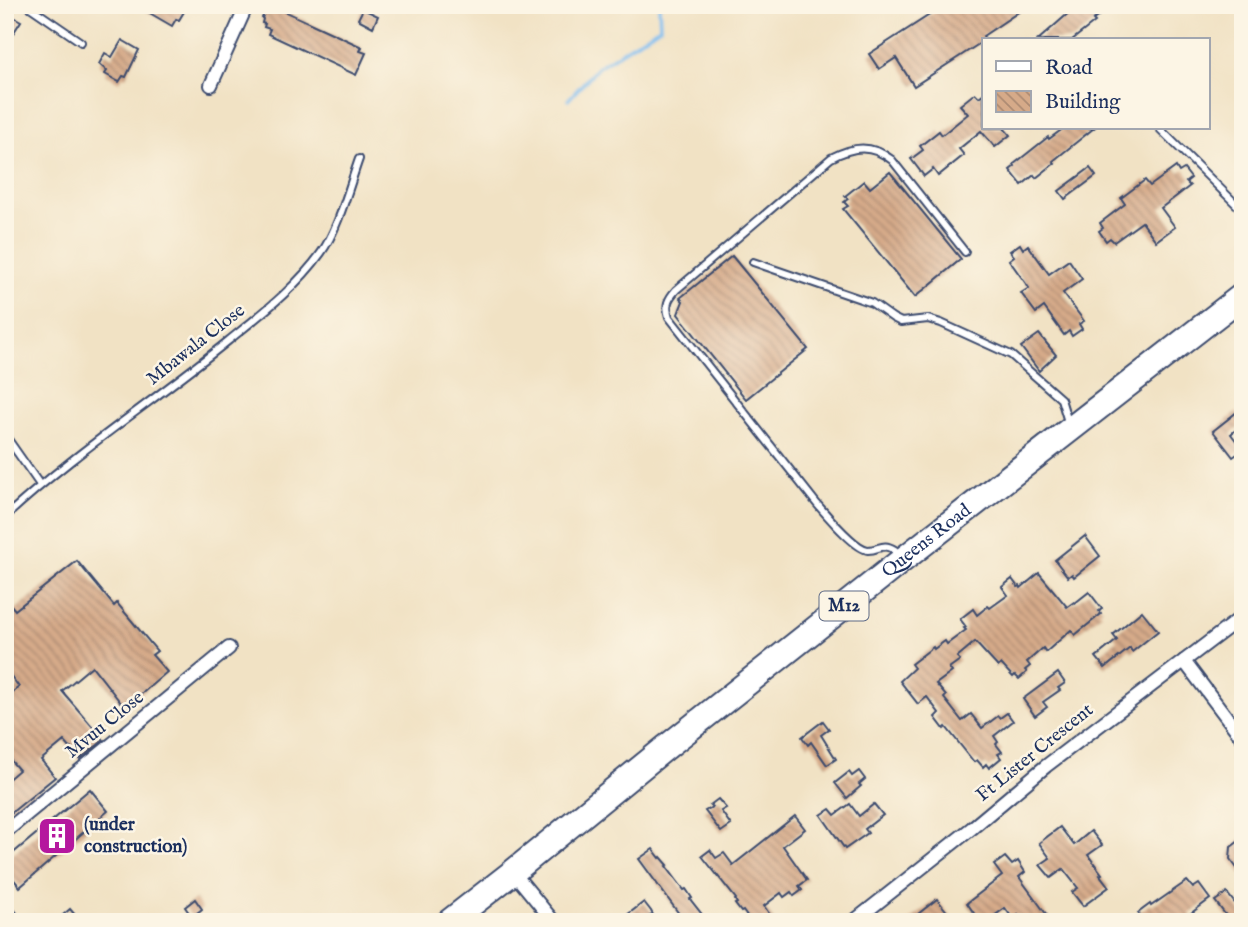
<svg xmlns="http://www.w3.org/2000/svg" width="1248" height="927" font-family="'IM FELL English',serif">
  <defs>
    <pattern id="building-back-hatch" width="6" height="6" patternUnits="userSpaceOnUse" patternTransform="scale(1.75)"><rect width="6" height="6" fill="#d6aa89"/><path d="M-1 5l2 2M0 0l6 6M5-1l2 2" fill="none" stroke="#ad8b73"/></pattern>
  </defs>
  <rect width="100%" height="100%" fill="#fcf5e5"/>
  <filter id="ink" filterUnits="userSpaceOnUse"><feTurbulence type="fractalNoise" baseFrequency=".0143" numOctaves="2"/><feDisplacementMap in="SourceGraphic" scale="14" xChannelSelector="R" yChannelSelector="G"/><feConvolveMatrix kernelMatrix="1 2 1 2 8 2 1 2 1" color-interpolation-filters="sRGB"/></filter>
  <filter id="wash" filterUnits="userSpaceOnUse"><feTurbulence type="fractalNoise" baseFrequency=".00686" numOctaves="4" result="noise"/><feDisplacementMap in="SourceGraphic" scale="28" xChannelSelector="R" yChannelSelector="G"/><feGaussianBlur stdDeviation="1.57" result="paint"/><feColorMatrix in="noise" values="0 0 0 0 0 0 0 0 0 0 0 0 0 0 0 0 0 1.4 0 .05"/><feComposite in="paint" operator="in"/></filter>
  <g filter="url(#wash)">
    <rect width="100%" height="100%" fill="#f1e2c4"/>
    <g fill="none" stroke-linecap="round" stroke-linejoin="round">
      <path stroke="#7bbcf0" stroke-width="3.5" d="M568,100L598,67L660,27L659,5"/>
    </g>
    <g id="blocks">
      <g fill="url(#building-back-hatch)">
        <path d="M136,5H188L179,20L176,19L172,26Z"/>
        <path d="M945,5H1029L983,36L985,40L914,86L896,58L879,69L869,54Z"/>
        <path d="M1081,5H1090L1099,16L1093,20L1095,22L1072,40H1038L1071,11L1073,12Z"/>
        <path d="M273,6L362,47L360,51L366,53L356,75L268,34L270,29L264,27L265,24L262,23L263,19L262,18L267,7L271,9Z"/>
        <path d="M363,9L378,16L373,27L358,19Z"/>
        <path d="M5,12L21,21L5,46Z"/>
        <path d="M122,40L139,50L126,77L123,76L119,82L105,74L107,71L99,64L105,53L112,57Z"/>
        <path d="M975,93L979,97L984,93V128H1004L1010,135L995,147L981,131L959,149L964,155L938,176L933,169L924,176L911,159L923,150L920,146L939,131L942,135L968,114L960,105Z"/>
        <path d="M1064,128H1094L1053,161L1055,163L1036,178L1034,175L1022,185L1010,170L1015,166L1014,164L1048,137L1049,139Z"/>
        <path d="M1176,167L1179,172L1184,169L1191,178L1186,182L1190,186L1161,208L1175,227L1156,241L1142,222L1114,242L1110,238L1106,241L1099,231L1103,228L1100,223L1125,204L1121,198L1145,180L1150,186Z"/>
        <path d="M1090,168L1096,176L1065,199L1059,191Z"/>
        <path d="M890,172L961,259L915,297L843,209L848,206L844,202L848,199L845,196L864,181L870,188Z"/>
        <path d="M1020,244L1023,249L1028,245L1049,274L1069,260L1082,279L1063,293L1084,321L1079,324L1082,329L1072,336L1069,331L1064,335L1044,307L1036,313L1021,293L1029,288L1009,260L1014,256L1010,251Z"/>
        <path d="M732,256L808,349L746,399L678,314L683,301L680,298Z"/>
        <path d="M1039,334L1056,355L1039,371L1021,347Z"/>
        <path d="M1237,412L1243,419V424L1231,434L1243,450L1233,457L1213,431Z"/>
        <path d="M1085,536L1100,556L1074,577L1072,574L1068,577L1055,560Z"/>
        <path d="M77,561L114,606L117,603L157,651L152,655L167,672L125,708L92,666L62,691L104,740L80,759L64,741L41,760L55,777L5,818V782L19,770L5,754V698L19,687L5,668V598L15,610Z"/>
        <path d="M1039,573L1067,607L1074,602L1075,603L1089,592L1102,609L1099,611L1101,614L1075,635L1071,630L1046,652L1043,648L1027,662L1030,666L1025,670L1027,672L1019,679L1015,675L1013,677L1001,664L998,667L975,642L957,657L960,660L949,668L952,672L936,684L946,696L944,698L962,721L971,714L982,728L998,716L1000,718L1007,713L1013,721L994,736L998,742L996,744L1002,752L998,754L1001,758L989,768L986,764L983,767L977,760L974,762L946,727L944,729L935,717L939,713L927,697L918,704L900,681L914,668L911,664L933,647L934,649L945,641L947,644L966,630L964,628L966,627L960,619L973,609L977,615L988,606L990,608L1008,595L1002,587L1012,579L1018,587L1020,586L1021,588Z"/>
        <path d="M1142,611L1158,631L1132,652L1130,648L1105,668L1096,657L1117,640L1113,635Z"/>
        <path d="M1058,673L1065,683L1058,688L1060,690L1043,702L1047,707L1035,716L1023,699Z"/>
        <path d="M823,721L829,729L821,735L836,759L827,765L811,742L808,745L802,737Z"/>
        <path d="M859,771L865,779L859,784L861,786L847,798L835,783L849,772L852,776Z"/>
        <path d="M90,789L108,811L20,887L5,869V860Z"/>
        <path d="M718,799L726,808L721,811L731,825L721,832L705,811L712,807L710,805Z"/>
        <path d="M850,804L859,816L874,804L883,815L865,829L868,833L845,849L821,815L830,809L835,815Z"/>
        <path d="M795,816L805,829L783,846L807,880L799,886L802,890L794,896L791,892L784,897L781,893L764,906L775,922H751L743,911L741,912L735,904L737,903L735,900L736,899L702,856L710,850L716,858L724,853L733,865Z"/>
        <path d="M1060,827L1074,845L1091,831L1102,845L1088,855L1102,874L1100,875L1109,887L1083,906L1072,892L1078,888L1063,869L1051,878L1040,865L1050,858L1039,843Z"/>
        <path d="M1243,838V876L1230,859L1231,847Z"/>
        <path d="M653,849L660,858L661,857L668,865L666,866L684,890L686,889L692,898L690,899L708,922H685L639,859Z"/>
        <path d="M1005,857L1012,865L1018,861L1025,872L1019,877L1052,922H1023L1018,915L1013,919L1005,908L986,922H980L967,903L1002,876L994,865Z"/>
        <path d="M1187,881L1193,888L1199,884L1210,899L1190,914L1196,922H1144L1138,913L1150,904L1151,906Z"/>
        <path d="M1227,893L1243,914V922H1231L1215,901Z"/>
        <path d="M195,899L202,909L192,917L185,907Z"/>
        <path d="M937,899L952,918L947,922H908Z"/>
        <path d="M644,902L651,911L653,915L650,916L654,922H618Z"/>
        <path d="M70,909L81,922H55Z"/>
      </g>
    </g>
  </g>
  <g filter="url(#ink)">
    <use href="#blocks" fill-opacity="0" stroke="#3b4a6d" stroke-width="2"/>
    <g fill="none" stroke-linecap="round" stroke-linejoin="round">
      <g stroke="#3b4a6d" stroke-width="10">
        <g id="lane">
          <path d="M27,5L81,42"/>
          <path d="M1159,128L1240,208L1243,206"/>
          <path d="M753,262L872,303L893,318L901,322L928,319L941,323L1011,355L1061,399L1068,422"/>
          <path d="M5,435L40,485"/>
          <path d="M5,517C74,453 154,401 228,341C260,315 296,288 321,253C338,230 349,187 359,159"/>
          <path d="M895,556V550C882,542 880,550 868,550C855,549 826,514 817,504L669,317C665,305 668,299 676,290L831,158C854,146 871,144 892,160L965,252"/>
        </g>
      </g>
      <g stroke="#3b4a6d" stroke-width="16">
        <g id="street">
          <path d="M211,85L247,5"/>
          <path d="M1184,661L1243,739"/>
          <path d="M5,832L229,648"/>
          <path d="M513,872L554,922"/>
          <path d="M5,909L15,922"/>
          <path d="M853,922L972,828L1046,766L1243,616"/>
        </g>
      </g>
      <g stroke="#3b4a6d" stroke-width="28">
        <g id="highway">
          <path id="s1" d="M449,922L513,872L664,749L896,565L1243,295"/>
        </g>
      </g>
      <use href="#lane" stroke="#fff" stroke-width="6"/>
      <use href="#street" stroke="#fff" stroke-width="12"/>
      <use href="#highway" stroke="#fff" stroke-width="24"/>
    </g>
  </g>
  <defs>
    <g id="building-square" transform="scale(2.0125)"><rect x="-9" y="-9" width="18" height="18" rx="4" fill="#b5179e" stroke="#fcf5e5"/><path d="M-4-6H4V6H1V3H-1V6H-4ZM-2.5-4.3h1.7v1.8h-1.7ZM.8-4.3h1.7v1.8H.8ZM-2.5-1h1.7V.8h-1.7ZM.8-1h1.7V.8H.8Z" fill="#fff"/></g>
  </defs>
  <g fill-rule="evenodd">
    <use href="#building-square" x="57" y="836"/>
  </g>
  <g text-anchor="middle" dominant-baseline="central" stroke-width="5" stroke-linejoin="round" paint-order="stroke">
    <rect fill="#fcf5e5" stroke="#5e6a86" stroke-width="2" x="819.5" y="591.5" width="49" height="29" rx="5"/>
    <g font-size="18" font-weight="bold" fill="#1b2f5e">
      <text x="844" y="606">M12</text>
    </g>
    <g font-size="19" fill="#1b2f5e" stroke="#fcf5e5">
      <text transform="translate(196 345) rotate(-38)">Mbawala Close</text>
      <text stroke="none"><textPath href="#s1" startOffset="611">Queens Road</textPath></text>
      <text transform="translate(105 725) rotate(-39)">Mvuu Close</text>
      <text transform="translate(1035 753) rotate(-39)">Ft Lister Crescent</text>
    </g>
    <g font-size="19" font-weight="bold" fill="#1b2f5e" stroke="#fcf5e5" text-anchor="start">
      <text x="84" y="825">(under<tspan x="84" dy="22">construction)</tspan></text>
    </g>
  </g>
  <rect width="1248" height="927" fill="none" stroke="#fcf5e5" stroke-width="28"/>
  <rect x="982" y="38" width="228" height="91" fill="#fcf5e5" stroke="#a2a6af" stroke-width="2"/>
  <rect x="996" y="61" width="35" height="10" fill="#ffffff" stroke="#a2a6af" stroke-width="2"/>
  <text x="1045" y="74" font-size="21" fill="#1b2f5e">Road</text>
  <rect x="996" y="91" width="35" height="21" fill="url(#building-back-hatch)" stroke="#a2a6af" stroke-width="2"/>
  <text x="1045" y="108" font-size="21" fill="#1b2f5e">Building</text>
</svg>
